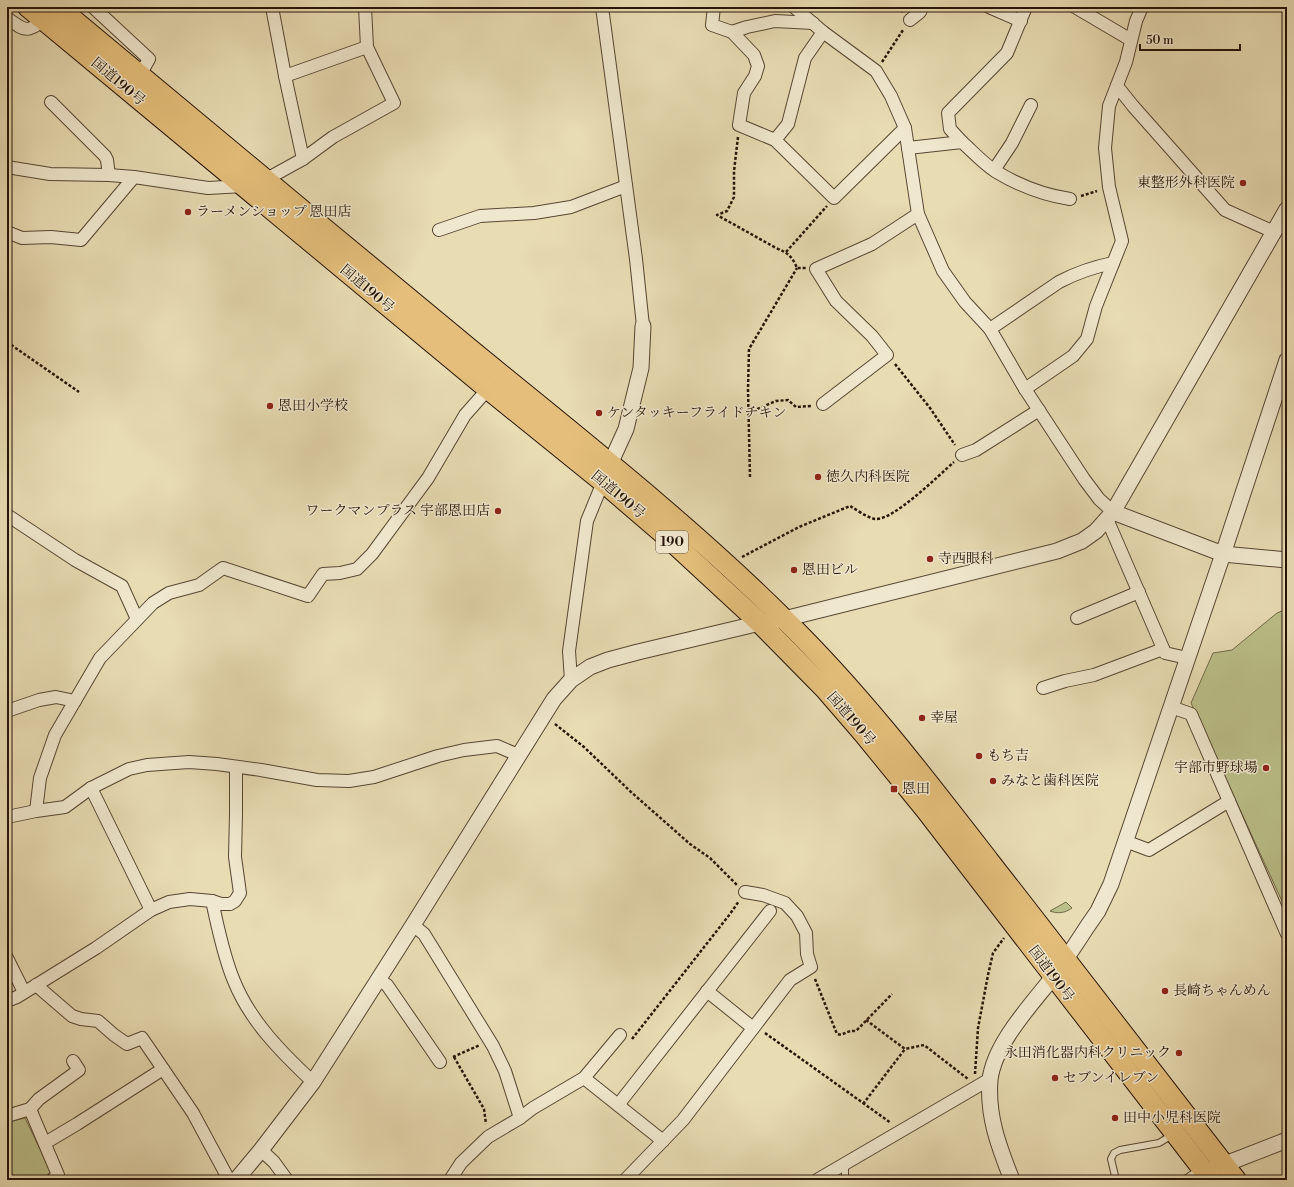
<svg xmlns="http://www.w3.org/2000/svg" width="1294" height="1187" font-family="'Libre Bodoni','Noto Serif JP',serif">
	<style>
		.green { fill: #bbbf89; stroke: #706a48 }
		.lines { fill: none; stroke-linecap: round; stroke-linejoin: round }
		.service-casing { stroke: #564633; stroke-width: 8 }
		.minor-casing { stroke: #564633; stroke-width: 14 }
		.tertiary-casing { stroke: #564633; stroke-width: 17 }
		.trunk-casing { stroke: #261408; stroke-width: 22 }
		.path { stroke: #261408; stroke-width: 2.5; stroke-dasharray: 3 2; stroke-linecap: butt }
		.service { stroke: #f0e8ce; stroke-width: 6 }
		.minor { stroke: #f0e8ce; stroke-width: 12 }
		.tertiary { stroke: #f0e8ce; stroke-width: 15 }
		.trunk { stroke: #e4be7a; stroke-width: 20 }
		.poi-dot { fill: #8f2418; stroke: #f0e8ce; stroke-width: 1.5 }
		.labels { text-anchor: middle; dominant-baseline: central; stroke-width: 3; stroke-linejoin: round; paint-order: stroke }
		.shield { fill: #f0e8ce; stroke: #635443; stroke-width: 1 }
		.shield-label { font-size: 13px; font-weight: bold; fill: #261408 }
		.street-label { font-size: 14px; fill: #261408; stroke: #f0e8ce }
		.poi-label { font-size: 14px; fill: #261408; stroke: #f0e8ce; text-anchor: start }
	</style>
	<rect width="100%" height="100%" fill="#e8dcb3"/>
	<filter id="stains"><feTurbulence type="fractalNoise" baseFrequency=".005" numOctaves="4"/><feColorMatrix values="0 0 0 0 .2 0 0 0 0 .09 0 0 0 0 .02 0 0 0 .5 -.17"/></filter>
	<radialGradient id="worn" r=".72"><stop offset=".6" stop-color="#630" stop-opacity="0"/><stop offset="1" stop-color="#630" stop-opacity=".3"/></radialGradient>
	<g class="green">
		<polygon points="1287,609 1287,912 1191,703 1213,653 1232,650 1277,613"/>
		<path d="M 1066,902 L 1072,908 C 1065,913 1058,914 1050,911 Z"/>
		<polygon points="25,1118 51,1172 41,1180 7,1180 7,1122"/>
	</g>
	<g class="lines">
		<defs>
			<g id="service">
				<polyline points="845,1163 845,1180"/>
				<polyline points="1116,1180 1111,1159 1114,1153 1120,1150 1159,1143 1172,1135"/>
				<polyline points="1184,1180 1194,1173 1201,1172"/>
			</g>
			<g id="minor">
				<polyline points="93,7 149,59 140,75"/>
				<polyline points="272,7 285,76 303,159"/>
				<polyline points="602,7 636,259 643,326"/>
				<polyline points="714,7 712,25 732,32 754,55 758,66 755,76 744,93 739,125 775,140 834,198 905,128"/>
				<polyline points="794,7 823,32 876,71 891,96 905,128 918,214 943,271 965,302 990,329 1025,389 1084,479 1099,499 1113,512"/>
				<polyline points="989,7 1021,21"/>
				<polyline points="1075,7 1131,40"/>
				<path d="M 7,18 C 24,30 26,34 44,20"/>
				<polyline points="910,20 920,12 922,7"/>
				<polyline points="732,32 747,27 775,21 813,23"/>
				<polyline points="285,76 367,47"/>
				<polyline points="1117,86 1133,106 1225,210 1274,232"/>
				<polyline points="51,102 105,156 107,160 109,175"/>
				<polyline points="775,140 788,124 805,58 823,32"/>
				<polyline points="962,142 950,129 948,113 1007,53 1026,7"/>
				<path d="M 908,148 L 962,142 C 973,152 983,163 995,171 C 1018,185 1043,195 1070,199"/>
				<polyline points="7,167 50,174 109,175 134,177 208,188 244,186 265,180 303,159 333,137 394,103 367,47 365,7"/>
				<polyline points="994,170 1012,143 1031,105"/>
				<polyline points="439,230 480,216 534,213 571,207 626,186"/>
				<polyline points="7,232 22,238 51,237 81,240 134,177"/>
				<path d="M 990,329 L 1059,282 C 1078,272 1093,267 1113,263"/>
				<polyline points="1025,389 1073,356 1087,339 1096,306 1122,241 1109,187 1105,148 1109,106 1126,62 1136,21 1142,7"/>
				<polyline points="823,404 887,355 872,336 836,301 816,269 872,244 918,214"/>
				<polyline points="962,455 976,450 1039,410"/>
				<polyline points="7,515 75,560 122,586 137,619"/>
				<polyline points="1107,519 1165,653 1187,658"/>
				<polyline points="1077,618 1139,592"/>
				<polyline points="571,680 569,651 587,521 603,482"/>
				<polyline points="1043,688 1065,681 1094,675 1163,649"/>
				<polyline points="1171,707 1191,714 1287,934"/>
				<polyline points="7,711 39,700 56,697 75,701"/>
				<polyline points="91,788 151,910"/>
				<polyline points="36,811 40,778 55,735 100,658 153,603 169,593 199,585 223,568 308,596 323,574 340,573 357,569 372,554 428,478 465,415 488,389"/>
				<polyline points="7,817 36,811 65,807 91,788 129,769 147,765 189,762 217,764 261,770 317,780 349,781 374,777 438,756 464,750 497,746 518,755"/>
				<polyline points="1125,841 1149,850 1229,801"/>
				<path d="M 212,901 C 218,927 223,955 234,981 C 250,1021 282,1053 313,1082"/>
				<polyline points="413,925 424,934 493,1046 505,1071 520,1118"/>
				<polyline points="7,958 24,992"/>
				<polyline points="378,979 387,985 440,1062"/>
				<polyline points="36,985 72,1016 81,1019 98,1021 114,1035 127,1044 142,1038 193,1113 229,1180"/>
				<polyline points="707,991 753,1028"/>
				<polyline points="7,1001 17,997 96,948 151,910 169,902 190,899 212,901 221,904 230,904 235,901 240,893 235,857 236,813 236,767"/>
				<polyline points="584,1078 663,1141"/>
				<polyline points="618,1105 770,911"/>
				<polyline points="30,1109 39,1099 79,1070 73,1061"/>
				<polyline points="7,1116 30,1109 58,1175 52,1180"/>
				<polyline points="45,1143 77,1124 163,1069"/>
				<polyline points="261,1150 274,1162 287,1180"/>
				<polyline points="450,1180 461,1163 488,1137 520,1118 533,1108 584,1078 620,1035"/>
				<polyline points="625,1180 683,1120 790,980 811,967 807,954 806,933 797,916 785,903 763,895 745,892"/>
				<polyline points="817,1180 990,1079"/>
			</g>
			<g id="tertiary">
				<polyline points="606,473 626,429 641,368 643,326"/>
				<polyline points="1113,512 1223,554 1287,560"/>
				<polyline points="1215,1168 1287,1140"/>
				<polyline points="236,1180 261,1150 313,1082 413,925 554,699 571,680 590,667 608,660 638,652 760,623 784,619 1057,551 1082,541 1096,531 1113,512 1287,209"/>
				<path d="M 1012,1180 C 999,1147 987,1116 990,1080 C 994,1044 1031,1005 1053,977 C 1065,961 1076,944 1087,927 L 1098,911 L 1111,884 L 1223,554 L 1287,360"/>
			</g>
			<g id="trunk">
				<polyline points="28,7 488,389 603,482 667,537 760,623 825,689 863,733 925,809 1211,1180"/>
				<path d="M 58,7 C 196,122 333,236 471,350 C 577,437 686,522 783,618 C 860,693 924,777 989,861 C 1072,967 1154,1074 1236,1180"/>
			</g>
		</defs>
		<use href="#service" class="service-casing"/>
		<use href="#minor" class="minor-casing"/>
		<use href="#tertiary" class="tertiary-casing"/>
		<use href="#trunk" class="trunk-casing"/>
		<g class="path">
			<polyline points="899,7 903,12"/>
			<polyline points="882,62 903,30"/>
			<path d="M 738,137 L 734,171 L 734,197 L 727,211 L 717,215 L 776,248 C 788,253 792,256 797,268 L 806,268"/>
			<polyline points="1081,196 1097,191"/>
			<polyline points="786,252 827,206"/>
			<polyline points="7,342 79,392"/>
			<polyline points="895,364 930,408 955,445"/>
			<polyline points="748,413 776,401 788,400 796,407 811,406"/>
			<polyline points="750,477 748,390 749,349 797,268"/>
			<path d="M 742,557 L 799,527 L 850,506 C 857,510 866,517 875,519 C 893,521 939,475 954,462"/>
			<polyline points="555,724 584,747 631,792 690,844 710,858 737,885"/>
			<path d="M 815,979 L 837,1034 C 845,1036 846,1030 856,1031 L 892,994"/>
			<polyline points="866,1020 905,1049 924,1045 968,1079"/>
			<polyline points="765,1033 891,1123"/>
			<polyline points="632,1039 730,914 739,901"/>
			<polyline points="453,1057 480,1045"/>
			<polyline points="454,1057 484,1109 486,1124"/>
			<polyline points="975,1074 978,1028 988,975 993,953 1004,938"/>
			<polyline points="863,1104 905,1049"/>
		</g>
		<use href="#service" class="service"/>
		<use href="#minor" class="minor"/>
		<use href="#tertiary" class="tertiary"/>
		<use href="#trunk" class="trunk"/>
	</g>
	<g class="poi-dot">
		<circle cx="1243" cy="183" r="4"/>
		<circle cx="188" cy="212" r="4"/>
		<circle cx="270" cy="406" r="4"/>
		<circle cx="599" cy="413" r="4"/>
		<circle cx="818" cy="477" r="4"/>
		<circle cx="498" cy="511" r="4"/>
		<circle cx="930" cy="559" r="4"/>
		<circle cx="794" cy="570" r="4"/>
		<circle cx="922" cy="718" r="4"/>
		<circle cx="979" cy="756" r="4"/>
		<circle cx="1266" cy="768" r="4"/>
		<circle cx="993" cy="781" r="4"/>
		<rect x="890" y="785" width="8" height="8" rx="2"/>
		<circle cx="1165" cy="991" r="4"/>
		<circle cx="1179" cy="1053" r="4"/>
		<circle cx="1055" cy="1078" r="4"/>
		<circle cx="1115" cy="1118" r="4"/>
	</g>
	<g class="labels">
		<rect class="shield" x="656" y="531" width="32" height="22" rx="3"/>
		<g class="shield-label">
			<text x="672" y="542">190</text>
		</g>
		<g class="street-label">
			<text transform="translate(118 82) rotate(40)">国道190号</text>
			<text transform="translate(367 289) rotate(40)">国道190号</text>
			<text transform="translate(618 495) rotate(40)">国道190号</text>
			<text transform="translate(851 719) rotate(49)">国道190号</text>
			<text transform="translate(1051 974) rotate(53)">国道190号</text>
		</g>
		<g class="poi-label">
			<text x="1235" y="183" text-anchor="end">東整形外科医院</text>
			<text x="196" y="212">ラーメンショップ 恩田店</text>
			<text x="278" y="406">恩田小学校</text>
			<text x="607" y="413">ケンタッキーフライドチキン</text>
			<text x="826" y="477">徳久内科医院</text>
			<text x="490" y="511" text-anchor="end">ワークマンプラス 宇部恩田店</text>
			<text x="938" y="559">寺西眼科</text>
			<text x="802" y="570">恩田ビル</text>
			<text x="930" y="718">幸屋</text>
			<text x="987" y="756">もち吉</text>
			<text x="1258" y="768" text-anchor="end">宇部市野球場</text>
			<text x="1001" y="781">みなと歯科医院</text>
			<text x="902" y="789">恩田</text>
			<text x="1173" y="991">長崎ちゃんめん</text>
			<text x="1171" y="1053" text-anchor="end">永田消化器内科クリニック</text>
			<text x="1063" y="1078">セブンイレブン</text>
			<text x="1123" y="1118">田中小児科医院</text>
		</g>
	</g>
	<rect width="1294" height="1187" fill="none" stroke="#e8dcb3" stroke-width="24"/>
	<rect x="8" y="8" width="1278" height="1171" fill="none" stroke="#261408" stroke-width="2"/>
	<rect x="12" y="12" width="1270" height="1163" fill="none" stroke="#261408"/>
	<path d="M1140 44v6h100v-6" fill="none" stroke="#261408" stroke-width="2"/>
	<text x="1146" y="44" font-size="12" fill="#261408" stroke="#f0e8ce" stroke-width="3" paint-order="stroke">50 m</text>
	<rect width="100%" height="100%" filter="url(#stains)"/>
	<rect width="100%" height="100%" fill="url(#worn)"/>
</svg>
